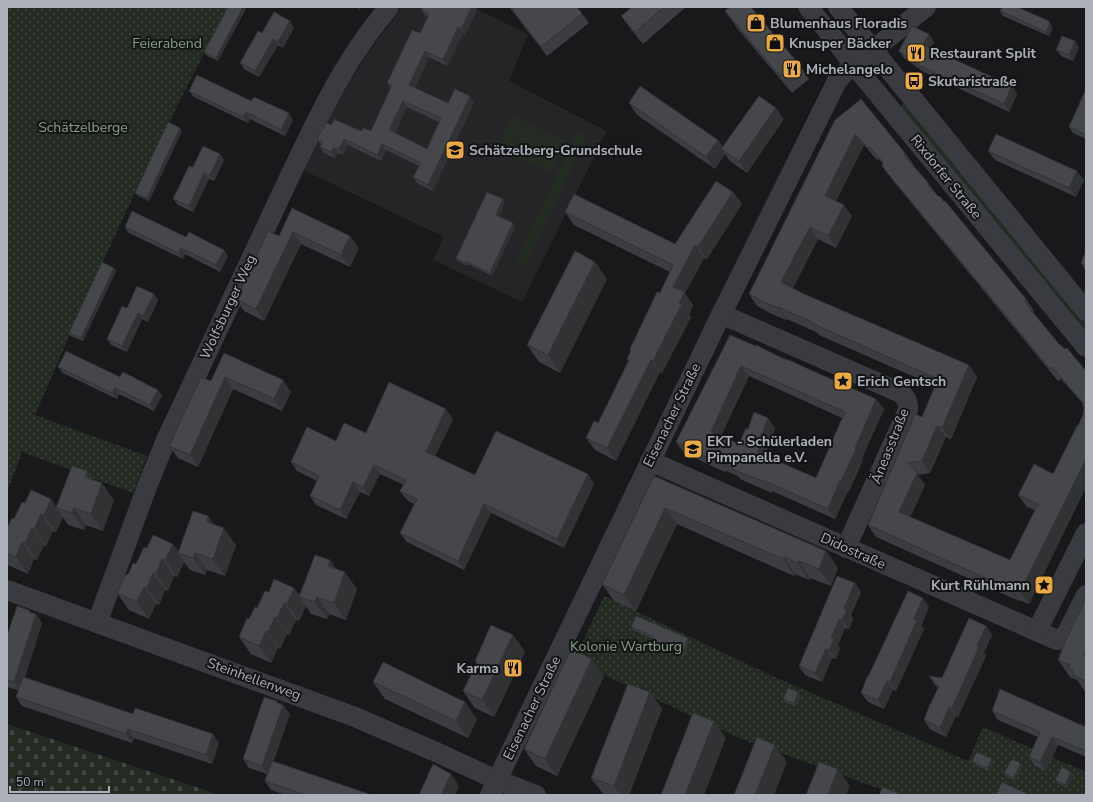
<svg xmlns="http://www.w3.org/2000/svg" width="1093" height="802" font-family="'Nunito Sans',sans-serif">
	<style>
		.built { fill: #252528 }
		.grass { fill: #232b23 }
		.cemetery { fill: url(#cemetery-stones) }
		.park { fill: url(#park-dots) }
		.lines { fill: none; stroke-linecap: round; stroke-linejoin: round }
		.minor { stroke: #3a3b40; stroke-width: 20 }
		.wall { fill: #3c3d40; fill-rule: evenodd }
		.shaded-wall { fill: #313234 }
		.building { fill: #46474b; stroke: #313234; fill-rule: evenodd }
		.labels { text-anchor: middle; dominant-baseline: central; stroke-width: 4; stroke-linejoin: round; paint-order: stroke }
		.poi-label { font-size: 14px; font-weight: bold; fill: #acb1ba; stroke: #141416; text-anchor: start }
		.park-label { font-size: 14px; fill: #84a384; stroke: #141416 }
		.street-label { font-size: 14px; fill: #acb1ba; stroke: #141416 }
	</style>
	<defs>
		<pattern id="cemetery-stones" width="16" height="16" patternUnits="userSpaceOnUse"><rect width="16" height="16" fill="#232b23"/><path d="M2 7V4a2 2 0 0 1 4 0v3zM10 15v-3a2 2 0 0 1 4 0v3z" fill="#404741"/></pattern>
		<pattern id="park-dots" width="8" height="8" patternUnits="userSpaceOnUse"><rect width="8" height="8" fill="#232b23"/><path d="M2 2h.1M6 6h.1" fill="none" stroke="#404741" stroke-width="1.8" stroke-linecap="round"/></pattern>
	</defs>
	<rect width="100%" height="100%" fill="#19191b"/>
	<polygon class="built" points="402,7 472,7 528,34 509,81 607,131 522,302 433,260 444,237 303,170 327,121 347,85 368,53"/>
	<g class="grass">
		<polygon points="904,103 1086,319 1086,340 900,106"/>
		<polygon points="512,115 566,140 551,172 496,147"/>
		<polygon points="577,131 587,136 526,265 516,261"/>
	</g>
	<polygon class="cemetery" points="7,724 220,795 7,795"/>
	<g class="park">
		<path d="M 7,7 L 228,7 C 158,140 94,277 35,415 L 147,456 L 133,493 L 22,452 L 7,493 Z"/>
		<polygon points="604,596 766,673 968,761 983,727 1086,772 1086,795 897,795 739,738 574,661"/>
	</g>
	<g class="lines">
		<g class="minor">
			<polyline points="808,7 835,40 854,65 1086,347"/>
			<polyline points="838,7 1086,311"/>
			<path d="M 721,314 L 901,393 C 906,398 909,402 908,410 L 846,548"/>
			<polyline points="650,461 1057,640 1063,638 1067,633 1086,595"/>
			<polyline points="7,590 355,717 436,752 497,780 536,795"/>
			<path d="M 97,623 L 148,484 L 166,440 L 297,161 C 316,122 335,82 359,47 C 368,33 379,20 389,7"/>
			<polyline points="1037,631 1086,533"/>
			<polyline points="490,795 717,323 837,81 842,75 926,7"/>
		</g>
	</g>
	<g class="wall">
		<polygon points="228,7 218,61 206,55 204,52"/>
		<polygon points="509,7 577,7 589,23 547,56"/>
		<polygon points="632,7 686,7 643,44 630,28 621,16"/>
		<path d="M 421,10 L 477,10 L 465,35 L 463,33 L 447,66 L 429,57 L 415,88 L 448,103 L 474,102 L 433,191 L 418,184 L 413,177 L 419,166 L 386,150 L 381,161 L 348,145 L 343,155 L 338,153 L 335,158 L 324,153 L 320,147 L 321,145 L 317,139 L 331,125 L 361,131 L 371,131 L 391,88 L 387,83 L 420,33 L 428,17 L 426,16 ZM 407,107 L 439,122 L 427,149 L 395,133 Z"/>
		<polygon points="725,11 797,62 809,79 792,93 737,28"/>
		<polygon points="1000,11 1052,26 1052,30 1049,36 1003,16"/>
		<polygon points="294,28 283,48 278,45 259,77 244,69 240,63 262,33"/>
		<polygon points="929,34 934,42 930,49 1012,86 1017,94 1009,112 924,72 904,58 899,51"/>
		<polygon points="1075,41 1079,48 1073,61 1061,56 1056,50"/>
		<polygon points="1086,89 1086,139 1073,133 1069,127"/>
		<polygon points="189,91 251,101 293,120 285,136 250,119 248,123 194,97"/>
		<polygon points="629,103 718,140 723,147 784,119 747,173 730,161 725,154 715,169 637,115"/>
		<path d="M 835,120 L 905,153 L 914,165 L 913,165 L 937,195 L 1026,299 L 1034,311 L 1033,312 L 1059,344 L 1086,371 L 1086,487 L 1029,604 L 1019,600 L 1019,601 L 876,537 L 868,525 L 922,417 L 935,386 L 819,335 L 818,333 L 787,319 L 786,320 L 772,314 L 757,306 L 749,294 ZM 864,145 L 877,160 L 879,159 L 883,164 L 882,165 L 894,182 L 1058,381 L 1061,379 L 1084,405 L 1084,408 L 1083,415 L 1053,474 L 1018,495 L 1027,507 L 1035,510 L 1010,560 L 910,517 L 925,485 L 917,475 L 930,473 L 946,437 L 951,439 L 977,377 L 969,365 L 804,294 L 793,288 L 818,239 L 836,248 L 852,216 L 836,201 Z"/>
		<polygon points="182,131 149,201 138,196 135,193"/>
		<polygon points="988,151 1084,180 1076,197 995,160"/>
		<polygon points="220,154 224,160 214,181 209,179 193,212 178,205 173,199 193,167"/>
		<polygon points="733,192 742,204 707,259 704,258 685,293 693,305 689,314 691,317 662,373 660,372 616,461 595,450 586,438 598,423 629,361 627,359 631,351 630,349 660,293 670,272 574,225 565,212 675,244"/>
		<polygon points="505,202 499,216 513,223 515,227 492,276 468,264 467,266 458,261 456,258"/>
		<polygon points="292,208 359,248 350,267 301,244 264,321 244,311 236,299 279,236"/>
		<polygon points="125,227 186,237 228,256 220,272 185,254 183,259 129,233"/>
		<polygon points="1086,251 1086,271 1081,263"/>
		<polygon points="595,262 607,279 560,373 539,362 527,345"/>
		<polygon points="114,268 116,271 83,341 71,336 69,333"/>
		<polygon points="154,294 158,300 148,322 142,319 127,352 111,345 107,339 127,308"/>
		<path d="M 756,346 L 782,358 L 794,362 L 796,364 L 884,409 L 862,458 L 863,459 L 857,474 L 849,491 L 848,491 L 835,519 L 772,491 L 772,493 L 740,479 L 738,476 L 726,471 L 725,472 L 684,453 L 676,442 ZM 749,376 L 842,418 L 816,478 L 766,456 L 765,454 L 775,429 L 768,418 L 748,429 L 739,444 L 721,436 Z"/>
		<polygon points="224,353 291,392 282,411 233,389 198,467 178,458 169,446 211,381"/>
		<polygon points="58,367 120,377 158,390 162,396 154,411 119,394 117,399 63,373"/>
		<polygon points="453,419 435,456 475,475 588,474 594,484 564,548 491,513 464,570 407,542 400,533 414,504 407,500 400,491 404,485 380,474 369,496 360,492 346,519 316,505 310,496 317,481 297,471 291,462 336,441 366,433"/>
		<polygon points="87,471 93,479 114,500 103,531 86,525 84,530 68,525 63,517 56,532 53,531 46,546 44,545 37,560 34,559 28,574 8,565 7,564 7,528 25,503 57,506"/>
		<polygon points="654,476 838,568 831,586 810,578 809,580 795,574 794,576 677,524 636,611 614,601 602,584"/>
		<polygon points="214,524 236,545 225,576 207,570 205,575 190,570 184,562 177,577 174,576 168,591 165,590 159,605 156,604 149,619 129,610 117,593 128,575 147,548 178,551"/>
		<polygon points="330,560 336,569 357,589 346,620 329,614 327,619 311,614 306,606 299,621 296,620 289,635 287,634 280,649 278,648 271,663 251,654 239,637 257,608 269,592 294,588 300,596"/>
		<polygon points="861,592 851,615 853,619 849,629 845,628 838,645 840,648 836,659 832,658 822,682 805,675 799,666"/>
		<polygon points="1086,599 1086,693 1077,680 1070,677 1058,660"/>
		<polygon points="929,607 921,626 924,629 896,691 893,690 884,709 868,702 861,693 868,677"/>
		<polygon points="29,610 42,623 25,677 219,743 212,764 134,738 132,743 22,706 16,697 18,690 7,687 7,636"/>
		<polygon points="986,626 992,635 984,653 986,656 958,717 956,716 946,737 930,729 924,720 938,688 935,685 929,676 942,678"/>
		<polygon points="631,627 690,641 684,656 655,643 652,640 653,639 633,630"/>
		<polygon points="513,635 525,652 494,717 475,708 463,691 477,663 475,661"/>
		<polygon points="604,676 557,776 536,766 524,749"/>
		<polygon points="373,682 477,719 468,738 385,699"/>
		<polygon points="650,692 662,709 629,795 604,795 591,778"/>
		<polygon points="801,695 796,706 785,702 783,699"/>
		<polygon points="277,701 278,703 283,705 290,714 273,761 372,795 286,795 271,790 265,781 267,774 249,768 243,759"/>
		<polygon points="992,711 1086,727 1086,757 1058,745 1046,771 1035,766 1029,757 1038,737 998,720"/>
		<polygon points="992,759 994,762 989,771 974,764 972,761"/>
		<polygon points="1021,764 1023,767 1015,781 1006,776 1004,773"/>
		<polygon points="1074,775 1067,788 1058,783 1055,780"/>
	</g>
	<g class="shaded-wall">
		<polygon points="243,7 247,7 218,61 216,58"/>
		<polygon points="357,7 361,7 359,10"/>
		<polygon points="472,7 476,7 477,10 465,35 461,29"/>
		<polygon points="290,21 294,28 283,48 278,42"/>
		<polygon points="1049,21 1052,26 1052,30 1049,36 1046,32"/>
		<polygon points="458,27 463,33 447,66 443,60"/>
		<polygon points="929,34 934,42 928,53 923,45"/>
		<polygon points="273,39 278,45 259,77 255,71"/>
		<polygon points="1075,41 1079,48 1073,61 1069,55"/>
		<polygon points="425,51 429,57 413,91 409,85"/>
		<polygon points="1012,86 1017,94 1009,112 1004,104"/>
		<polygon points="470,96 474,102 433,191 428,185"/>
		<polygon points="403,101 407,107 393,137 389,130"/>
		<polygon points="776,108 784,119 747,173 739,161"/>
		<polygon points="246,112 250,119 248,123 243,117"/>
		<polygon points="289,113 293,120 285,136 281,130"/>
		<polygon points="180,128 182,131 149,201 147,198"/>
		<polygon points="855,134 864,145 833,207 825,196"/>
		<polygon points="344,139 348,145 343,155 339,149"/>
		<polygon points="718,140 726,151 721,149 725,154 715,169 706,157"/>
		<polygon points="382,144 386,150 381,161 377,155"/>
		<polygon points="334,147 338,153 335,158 331,152"/>
		<polygon points="220,154 224,160 214,181 210,175"/>
		<polygon points="1077,171 1084,180 1076,197 1069,188"/>
		<polygon points="204,173 209,179 193,212 189,206"/>
		<polygon points="929,184 937,195 928,185"/>
		<polygon points="733,192 742,204 707,259 698,247"/>
		<polygon points="503,199 505,202 498,218 496,215"/>
		<polygon points="844,205 852,216 836,248 828,236"/>
		<polygon points="513,223 515,227 492,276 490,273"/>
		<polygon points="810,227 818,239 790,294 781,282"/>
		<polygon points="293,232 301,244 264,321 256,309"/>
		<polygon points="350,236 359,248 350,267 341,255"/>
		<polygon points="695,245 704,258 685,293 693,305 689,314 691,317 662,373 653,361 679,303 673,287"/>
		<polygon points="181,248 185,254 183,259 179,253"/>
		<polygon points="224,250 228,256 220,272 216,265"/>
		<polygon points="466,261 468,264 467,266 465,263"/>
		<polygon points="595,262 607,279 560,373 548,355"/>
		<polygon points="114,268 116,271 83,341 81,338"/>
		<polygon points="154,294 158,300 148,322 143,316"/>
		<polygon points="778,307 787,319 786,320 778,308"/>
		<polygon points="138,313 142,319 127,352 122,346"/>
		<polygon points="651,360 660,372 616,461 607,448"/>
		<polygon points="969,365 977,377 951,439 942,428"/>
		<polygon points="741,366 749,376 718,442 711,432"/>
		<polygon points="225,377 233,389 198,467 190,455"/>
		<polygon points="283,380 291,392 282,411 274,399"/>
		<polygon points="115,388 119,394 117,399 112,393"/>
		<polygon points="158,390 162,396 154,411 150,405"/>
		<polygon points="876,399 884,409 862,458 863,459 849,491 841,481 855,448"/>
		<polygon points="446,409 453,419 433,461 426,452"/>
		<polygon points="768,418 775,429 765,454 767,457 757,452 757,446"/>
		<polygon points="937,426 946,437 930,473 922,461"/>
		<polygon points="1086,459 1086,487 1029,604 1020,592"/>
		<polygon points="374,465 380,474 369,496 363,487"/>
		<polygon points="87,471 99,488 85,477"/>
		<polygon points="917,473 925,485 907,524 899,512"/>
		<polygon points="588,474 594,484 564,548 557,539"/>
		<polygon points="840,480 848,491 835,519 828,509"/>
		<polygon points="765,481 772,491 772,493 765,482"/>
		<polygon points="353,482 360,492 346,519 340,510"/>
		<polygon points="102,483 114,500 103,531 91,514"/>
		<polygon points="51,499 58,509 56,508 63,517 56,532 44,515"/>
		<polygon points="484,504 491,513 464,570 458,561"/>
		<polygon points="74,508 86,525 84,530 72,513"/>
		<polygon points="665,508 677,524 636,611 624,595"/>
		<polygon points="41,514 53,531 46,546 34,529"/>
		<polygon points="208,516 220,533 207,522"/>
		<polygon points="32,528 44,545 37,560 25,543"/>
		<polygon points="224,528 236,545 225,576 213,559"/>
		<polygon points="22,542 34,559 28,574 16,557"/>
		<polygon points="173,544 180,553 178,553 184,562 177,577 165,560"/>
		<polygon points="826,551 838,568 831,586 819,569"/>
		<polygon points="195,553 207,570 205,575 193,558"/>
		<polygon points="784,557 795,574 794,576 783,559"/>
		<polygon points="162,559 174,576 168,591 156,574"/>
		<polygon points="330,560 342,577 328,566"/>
		<polygon points="799,561 810,578 809,580 797,563"/>
		<polygon points="345,572 357,589 346,620 334,603"/>
		<polygon points="153,573 165,590 159,605 147,588"/>
		<polygon points="855,583 861,592 851,615 853,619 849,629 842,620 844,608"/>
		<polygon points="144,587 156,604 149,619 137,602"/>
		<polygon points="294,588 301,598 299,597 306,606 299,621 287,604"/>
		<polygon points="1011,588 1019,600 1019,601 1010,589"/>
		<polygon points="317,597 329,614 327,619 315,602"/>
		<polygon points="923,598 929,607 921,626 924,629 896,691 890,682 914,619"/>
		<polygon points="284,603 296,620 289,635 277,618"/>
		<polygon points="29,610 35,618 36,614 42,623 20,691 14,682"/>
		<polygon points="275,617 287,634 280,649 268,632"/>
		<polygon points="839,619 845,628 838,645 840,648 836,659 829,650 831,638"/>
		<polygon points="986,626 992,635 984,653 986,656 958,717 952,708 977,646"/>
		<polygon points="266,631 278,648 271,663 259,646"/>
		<polygon points="513,635 525,652 494,717 482,700"/>
		<polygon points="688,638 690,641 684,656 682,652"/>
		<polygon points="826,649 832,658 822,682 815,673"/>
		<polygon points="592,659 604,676 557,776 545,759"/>
		<polygon points="887,681 893,690 884,709 878,700"/>
		<polygon points="650,692 662,709 629,795 620,795 614,786"/>
		<polygon points="798,692 801,695 796,706 794,703"/>
		<polygon points="277,701 282,708 283,705 290,714 269,775 262,766"/>
		<polygon points="465,702 477,719 468,738 456,721"/>
		<polygon points="949,707 956,716 946,737 940,728"/>
		<polygon points="714,721 726,738 704,795 685,795"/>
		<polygon points="128,729 134,738 132,743 126,734"/>
		<polygon points="213,734 219,743 212,764 206,755"/>
		<polygon points="1052,737 1058,745 1046,771 1040,762"/>
		<polygon points="775,745 787,762 774,795 755,795"/>
		<polygon points="992,759 994,762 989,771 987,768"/>
		<polygon points="1021,764 1023,767 1015,781 1013,778"/>
		<polygon points="838,769 850,786 846,795 828,795"/>
		<polygon points="1071,772 1074,775 1067,788 1065,785"/>
		<polygon points="451,774 459,786 455,795 441,795"/>
	</g>
	<g class="building">
		<polygon points="228,7 243,7 216,58 204,52"/>
		<path d="M 423,7 L 472,7 L 461,29 L 458,27 L 443,60 L 425,51 L 409,85 L 448,103 L 455,89 L 470,96 L 428,185 L 413,177 L 421,163 L 382,144 L 377,155 L 344,139 L 339,149 L 334,147 L 331,152 L 320,147 L 323,142 L 317,139 L 326,122 L 331,125 L 334,119 L 361,131 L 363,128 L 371,131 L 392,85 L 387,83 L 412,30 L 420,33 L 429,14 L 421,10 ZM 403,101 L 441,118 L 427,149 L 389,130 Z"/>
		<polygon points="510,7 577,7 582,14 541,47"/>
		<polygon points="632,7 664,7 635,32 621,16"/>
		<polygon points="730,7 751,7 797,62 780,76 725,11"/>
		<polygon points="1002,7 1017,7 1049,21 1049,26 1046,32 1000,11"/>
		<polygon points="274,12 290,21 278,42 273,39 255,71 240,63 258,31 262,33"/>
		<polygon points="912,26 929,34 923,45 1012,86 1004,104 918,65 899,51"/>
		<polygon points="1062,36 1075,41 1069,55 1056,50"/>
		<polygon points="197,75 251,101 254,97 289,113 281,130 246,112 243,117 189,91"/>
		<polygon points="640,86 718,140 706,157 629,103"/>
		<polygon points="1086,89 1086,135 1069,127"/>
		<polygon points="759,96 776,108 739,161 721,149"/>
		<path d="M 861,99 L 905,153 L 904,154 L 908,160 L 925,179 L 929,184 L 928,185 L 939,197 L 940,196 L 944,202 L 945,201 L 1026,299 L 1025,300 L 1029,308 L 1059,344 L 1065,349 L 1067,348 L 1086,371 L 1086,459 L 1020,592 L 1011,588 L 1010,589 L 868,525 L 915,414 L 922,417 L 938,379 L 811,323 L 810,321 L 778,307 L 778,308 L 764,302 L 749,294 L 835,120 ZM 855,134 L 869,149 L 870,147 L 884,163 L 882,165 L 885,170 L 1050,369 L 1052,367 L 1082,402 L 1084,408 L 1083,415 L 1078,426 L 1077,426 L 1053,474 L 1034,464 L 1018,495 L 1038,504 L 1010,560 L 899,512 L 917,473 L 908,463 L 922,461 L 937,426 L 942,428 L 969,365 L 804,294 L 781,282 L 810,227 L 828,236 L 844,205 L 825,196 Z"/>
		<polygon points="168,122 180,128 147,198 135,193"/>
		<polygon points="996,134 1077,171 1069,188 988,151"/>
		<polygon points="203,146 220,154 210,175 204,173 189,206 173,199 189,166 193,167"/>
		<polygon points="716,181 733,192 698,247 695,245 673,287 685,292 679,303 682,304 653,361 651,360 607,448 586,438 594,421 598,423 629,360 627,359 631,350 630,349 657,292 660,293 673,265 565,212 574,194 675,244"/>
		<polygon points="487,192 503,199 496,215 513,223 490,273 466,261 465,263 456,258"/>
		<polygon points="292,208 350,236 341,255 293,232 256,309 236,299 268,231 279,236"/>
		<polygon points="132,211 186,237 189,232 224,250 216,265 181,248 179,253 125,227"/>
		<polygon points="575,251 595,262 548,355 527,345"/>
		<polygon points="1086,251 1086,266 1081,263"/>
		<polygon points="102,262 114,268 81,338 69,333"/>
		<polygon points="137,286 154,294 143,316 138,313 122,346 107,339 122,306 127,308"/>
		<path d="M 730,335 L 756,346 L 756,345 L 782,358 L 794,362 L 795,363 L 876,399 L 855,448 L 856,449 L 849,464 L 841,481 L 840,480 L 828,509 L 765,481 L 765,482 L 732,469 L 733,467 L 719,461 L 717,462 L 676,442 ZM 741,366 L 845,412 L 816,478 L 757,452 L 760,447 L 757,446 L 768,418 L 754,412 L 748,429 L 746,428 L 739,444 L 711,432 Z"/>
		<polygon points="66,351 120,377 123,372 158,390 150,405 115,388 112,393 58,367"/>
		<polygon points="224,353 283,380 274,399 225,377 190,455 169,446 201,377 211,381"/>
		<polygon points="389,382 446,409 426,452 475,475 496,431 588,474 557,539 484,504 458,561 400,533 417,499 400,491 406,480 374,465 363,487 353,482 340,510 310,496 319,476 291,462 307,427 336,441 344,423 366,433"/>
		<polygon points="72,466 87,471 85,477 102,483 91,514 74,508 72,513 56,508"/>
		<polygon points="654,476 826,551 819,569 799,561 797,563 784,557 783,559 665,508 624,595 602,584"/>
		<polygon points="31,490 51,499 44,515 41,514 34,529 32,528 25,543 22,542 16,557 7,553 7,528 12,518 14,519 22,502 25,503"/>
		<polygon points="193,511 208,516 207,522 224,528 213,559 195,553 193,558 178,553"/>
		<polygon points="153,535 173,544 165,560 162,559 156,574 153,573 147,588 144,587 137,602 117,593 126,574 128,575 133,563 136,564 144,547 147,548"/>
		<polygon points="315,555 330,560 328,566 345,572 334,603 317,597 315,602 299,597"/>
		<polygon points="837,576 855,583 844,608 847,610 842,620 839,619 831,638 834,639 829,650 826,649 815,673 799,666"/>
		<polygon points="274,579 294,588 287,604 284,603 277,618 275,617 268,632 266,631 259,646 239,637 247,618 249,619 255,607 257,608 265,591 269,592"/>
		<polygon points="908,591 923,598 914,619 917,620 890,682 887,681 878,700 861,693 867,677 868,677"/>
		<polygon points="1086,599 1086,651 1084,655 1086,656 1086,681 1073,675 1073,670 1068,668 1070,665 1058,660 1069,633"/>
		<polygon points="17,606 29,610 29,612 36,614 14,682 7,680 7,636"/>
		<polygon points="636,616 688,638 682,652 652,640 654,637 631,627"/>
		<polygon points="969,618 986,626 977,646 979,647 952,708 949,707 940,728 924,720 930,704 931,703 939,686 929,676 942,678"/>
		<polygon points="491,625 513,635 482,700 463,691 477,662 475,661"/>
		<polygon points="571,649 592,659 545,759 524,749"/>
		<polygon points="383,662 465,702 456,721 373,682"/>
		<polygon points="23,677 133,714 135,708 213,734 206,755 128,729 126,734 16,697"/>
		<polygon points="628,684 650,692 614,786 591,778"/>
		<polygon points="788,688 798,692 794,703 783,699"/>
		<polygon points="1000,689 1086,727 1086,751 1052,737 1040,762 1029,757 1040,732 992,711"/>
		<polygon points="264,697 277,701 276,702 283,705 262,766 243,759"/>
		<polygon points="693,713 714,721 685,795 661,795"/>
		<polygon points="757,737 775,745 755,795 734,795"/>
		<polygon points="977,752 992,759 987,768 972,761"/>
		<polygon points="1012,759 1021,764 1013,778 1004,773"/>
		<polygon points="272,761 372,795 306,795 265,781"/>
		<polygon points="819,762 838,769 828,795 806,795"/>
		<polygon points="433,764 451,774 441,795 419,795"/>
		<polygon points="1062,767 1071,772 1065,785 1055,780"/>
		<polygon points="1002,782 1030,795 996,795"/>
		<polygon points="883,787 902,795 879,795"/>
	</g>
	<defs>
		<symbol id="shop-square" viewBox="-11 -11 22 22"><rect x="-9" y="-9" width="18" height="18" rx="4" fill="#e9a943" stroke="#141416"/><path d="M-5-2.5h2.3a2.7 3.5 0 0 1 5.4 0H5L5.5 6h-11ZM-1.5-2.5h3a1.5 2.3 0 0 0-3 0Z" fill="#111"/></symbol>
		<symbol id="restaurant-square" viewBox="-11 -11 22 22"><rect x="-9" y="-9" width="18" height="18" rx="4" fill="#e9a943" stroke="#141416"/><path d="M-5-6h1v4h1v-4h1v4h1v-4h1v5L-1.5 .5V6h-2V.5L-5-1ZM5-6V6H3V1.5H1.5Q1.5-4 5-6Z" fill="#111"/></symbol>
		<symbol id="bus-square" viewBox="-11 -11 22 22"><rect x="-9" y="-9" width="18" height="18" rx="4" fill="#e9a943" stroke="#141416"/><path d="M-5-6H5V4H4V6H2V4H-2V6H-4V4H-5ZM-3.5-4V0h7V-4ZM-3.5 1.2v1.5H-2V1.2ZM2 1.2v1.5H3.5V1.2Z" fill="#111"/></symbol>
		<symbol id="school-square" viewBox="-11 -11 22 22"><rect x="-9" y="-9" width="18" height="18" rx="4" fill="#e9a943" stroke="#141416"/><path d="M0-5L7-2L0 1L-7-2ZM-4 1L0 2.5L4 1V4Q0 6-4 4Z" fill="#111"/></symbol>
		<symbol id="sight-square" viewBox="-11 -11 22 22"><rect x="-9" y="-9" width="18" height="18" rx="4" fill="#e9a943" stroke="#141416"/><path d="M0-6L1.8-2.2L6-1.7L2.9 1.2L3.7 5.4L0 3.3L-3.7 5.4L-2.9 1.2L-6-1.7L-1.8-2.2Z" fill="#111"/></symbol>
	</defs>
	<g fill-rule="evenodd">
		<use href="#shop-square" x="745" y="12" width="22" height="22"/>
		<use href="#shop-square" x="764" y="32" width="22" height="22"/>
		<use href="#restaurant-square" x="905" y="42" width="22" height="22"/>
		<use href="#restaurant-square" x="781" y="58" width="22" height="22"/>
		<use href="#bus-square" x="903" y="70" width="22" height="22"/>
		<use href="#school-square" x="444" y="139" width="22" height="22"/>
		<use href="#sight-square" x="832" y="370" width="22" height="22"/>
		<use href="#school-square" x="682" y="438" width="22" height="22"/>
		<use href="#sight-square" x="1033" y="574" width="22" height="22"/>
		<use href="#restaurant-square" x="502" y="657" width="22" height="22"/>
	</g>
	<g class="labels">
		<g class="poi-label">
			<text x="770" y="23">Blumenhaus Floradis</text>
			<text x="789" y="43">Knusper Bäcker</text>
			<text x="930" y="53">Restaurant Split</text>
			<text x="806" y="69">Michelangelo</text>
			<text x="928" y="81">Skutaristraße</text>
			<text x="469" y="150">Schätzelberg-Grundschule</text>
			<text x="857" y="381">Erich Gentsch</text>
			<text x="707" y="441">EKT - Schülerladen<tspan x="707" dy="16">Pimpanella e.V.</tspan></text>
			<text x="1030" y="585" text-anchor="end">Kurt Rühlmann</text>
			<text x="499" y="668" text-anchor="end">Karma</text>
		</g>
		<g class="park-label">
			<text x="167" y="43">Feierabend</text>
			<text x="83" y="127">Schätzelberge</text>
			<text x="626" y="646">Kolonie Wartburg</text>
		</g>
		<g class="street-label">
			<text transform="translate(946 177) rotate(51)">Rixdorfer Straße</text>
			<text transform="translate(228 307) rotate(-65)">Wolfsburger Weg</text>
			<text transform="translate(672 415) rotate(-64)">Eisenacher Straße</text>
			<text transform="translate(890 446) rotate(-68)">Äneasstraße</text>
			<text transform="translate(853 551) rotate(24)">Didostraße</text>
			<text transform="translate(254 679) rotate(20)">Steinhellenweg</text>
			<text transform="translate(532 708) rotate(-64)">Eisenacher Straße</text>
		</g>
	</g>
	<rect width="1093" height="802" fill="none" stroke="#acb1ba" stroke-width="16"/>
	<path d="M10 786v6h99v-6" fill="none" stroke="#acb1ba" stroke-width="2"/>
	<text x="16" y="786" font-size="12" fill="#acb1ba" stroke="#141416" stroke-width="3" paint-order="stroke">50 m</text>
</svg>
